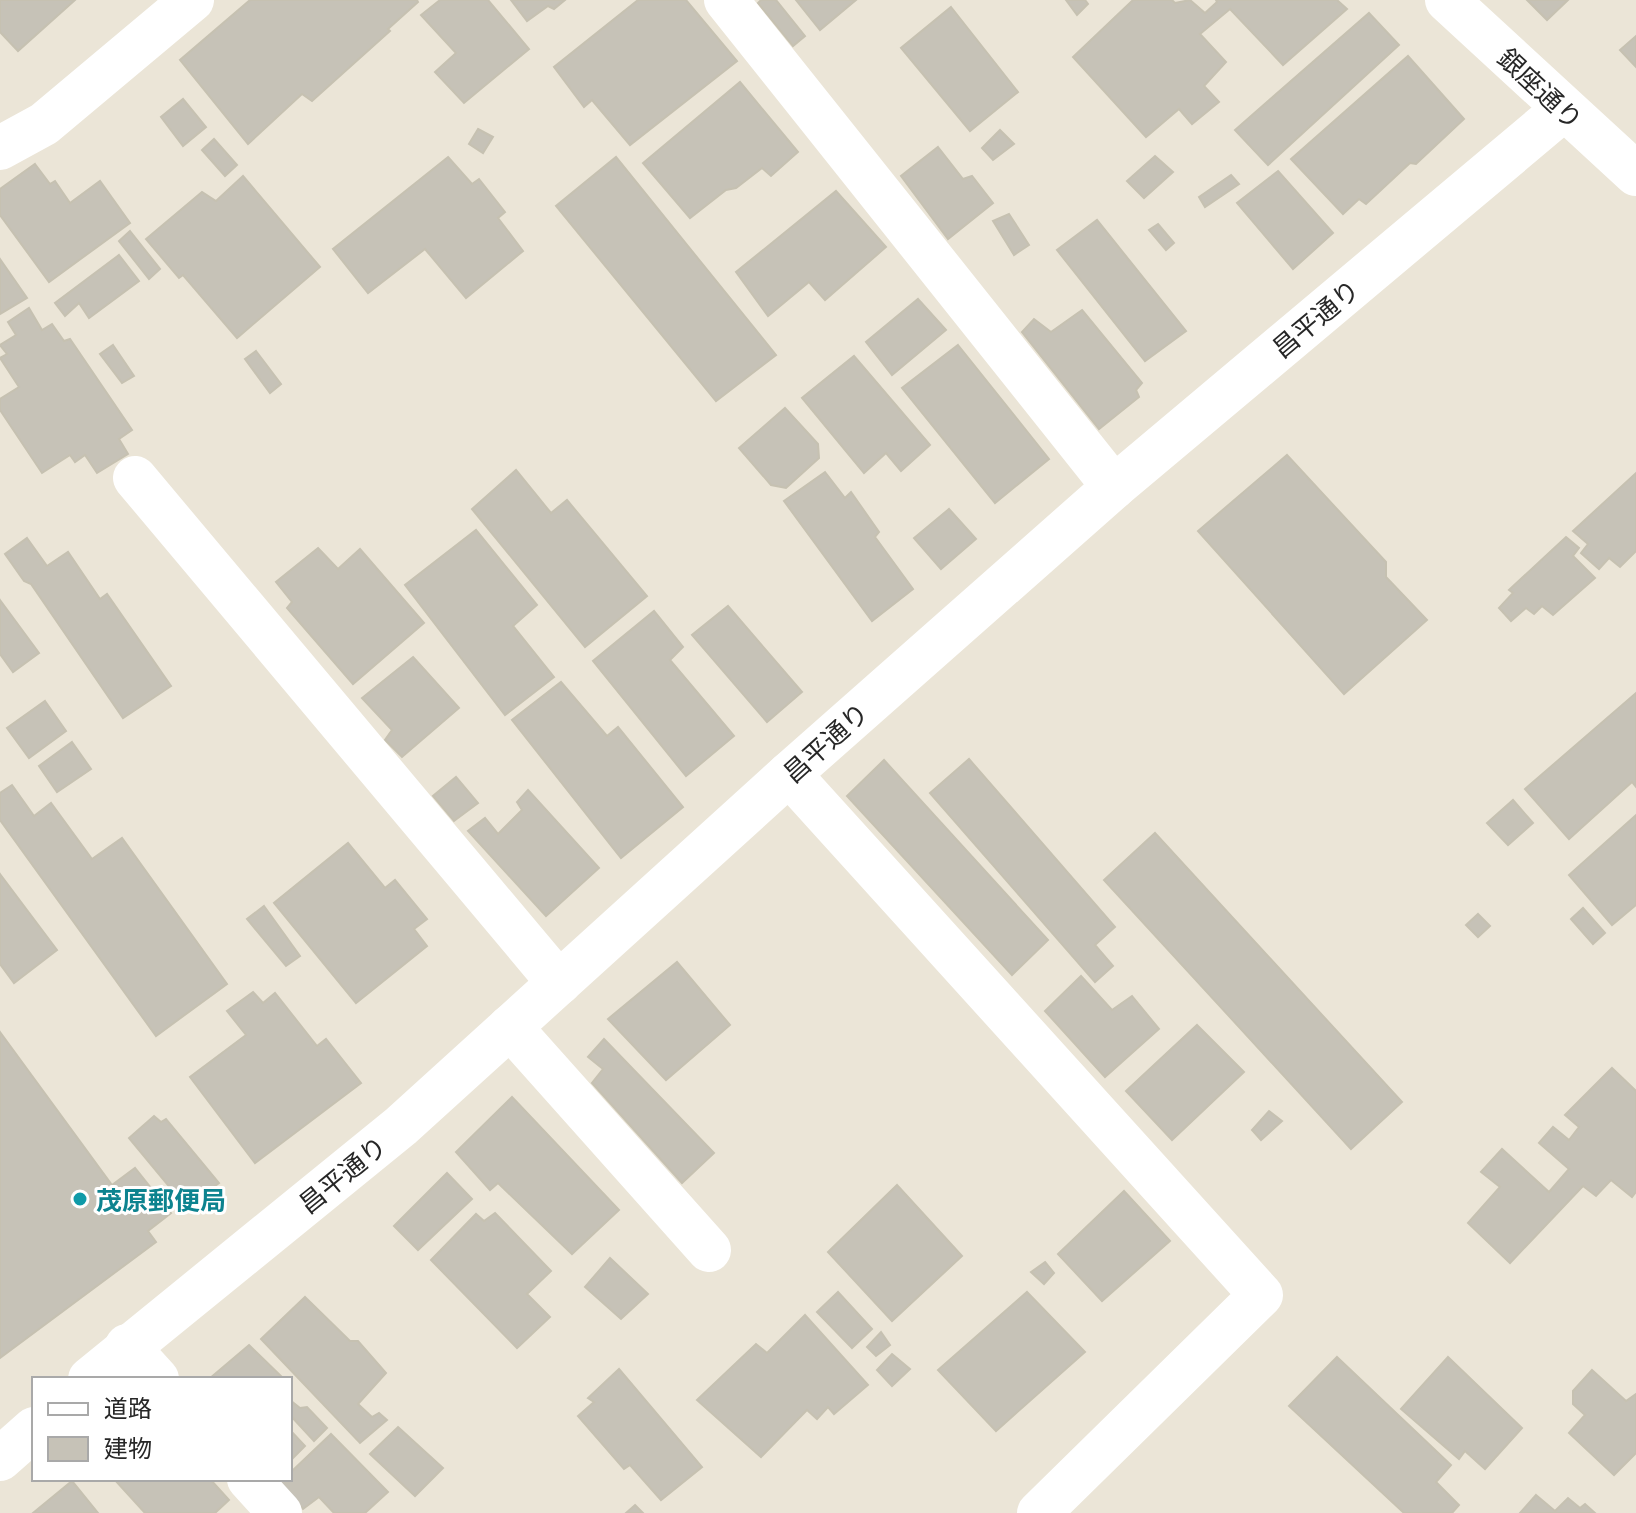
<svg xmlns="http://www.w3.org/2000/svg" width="1636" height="1513" font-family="'Exo 2','Noto Sans JP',sans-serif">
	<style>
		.building { fill: #c6c2b7; stroke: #c6c1b1; stroke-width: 2 }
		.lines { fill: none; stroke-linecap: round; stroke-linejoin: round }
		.minor { stroke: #fff; stroke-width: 44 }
		.culture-dot { fill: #0f9aa8; stroke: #fff; stroke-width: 3 }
		.labels { text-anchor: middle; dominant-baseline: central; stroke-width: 6; stroke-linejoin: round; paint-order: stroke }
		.street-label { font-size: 26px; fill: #272727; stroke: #fff }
		.culture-label { font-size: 26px; font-weight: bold; fill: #0d838f; stroke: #fff; text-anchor: start }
	</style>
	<rect width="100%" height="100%" fill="#ebe5d7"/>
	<g class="building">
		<polygon points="0,0 75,0 18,51 0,32"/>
		<polygon points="250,0 417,0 418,2 388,29 390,31 312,101 302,94 248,144 180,60"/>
		<polygon points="440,0 488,0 529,49 464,103 435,72 456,53 421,15"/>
		<polygon points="511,0 565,0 554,9 548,6 527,21"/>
		<polygon points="638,0 686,0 737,61 630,145 592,100 584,107 554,67"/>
		<polygon points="761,0 776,0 805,36 793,46 758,3"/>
		<polygon points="796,0 856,0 820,30"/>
		<polygon points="1066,0 1085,0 1088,4 1077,15"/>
		<polygon points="1133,0 1172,0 1175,3 1190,0 1205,13 1217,2 1216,0 1337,0 1347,9 1283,65 1230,9 1200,34 1226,62 1204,86 1219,102 1192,124 1179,109 1146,137 1073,57"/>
		<polygon points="1527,0 1568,0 1547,20"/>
		<polygon points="951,7 1018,92 970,131 901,48"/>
		<polygon points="1369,13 1399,45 1268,165 1235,130"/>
		<polygon points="1636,36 1636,67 1620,50"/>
		<polygon points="1408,56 1464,119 1416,164 1410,163 1366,204 1359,199 1343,214 1291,159"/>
		<polygon points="740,82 798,152 771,176 762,168 736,188 726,190 690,218 643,163"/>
		<polygon points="183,99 206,127 183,146 161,117"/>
		<polygon points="478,129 493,137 483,153 469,144"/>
		<polygon points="1000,130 1014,144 993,160 982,148"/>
		<polygon points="214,139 237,165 225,176 202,150"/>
		<polygon points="938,147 963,179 972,176 993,203 948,239 901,176"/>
		<polygon points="1155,156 1173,172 1144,198 1127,181"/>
		<polygon points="448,157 472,184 479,179 505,212 498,218 523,251 466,298 425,249 368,293 333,249"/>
		<polygon points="616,157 776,355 716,401 556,206"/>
		<polygon points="35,164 50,184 55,181 70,203 100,181 130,223 49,282 0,215 0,189"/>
		<polygon points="1278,171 1333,233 1293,269 1237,203"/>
		<polygon points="1231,175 1239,184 1205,207 1199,197"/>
		<polygon points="243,176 320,267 237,338 183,275 179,278 146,239 202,192 216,201"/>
		<polygon points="836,191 886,247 825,300 809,282 768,316 736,272"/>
		<polygon points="1009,214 1029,245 1014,255 993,221"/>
		<polygon points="1097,220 1186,331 1145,361 1057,250"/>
		<polygon points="1158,224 1174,243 1166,250 1149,230"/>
		<polygon points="130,231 160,269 149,279 119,241"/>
		<polygon points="119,255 139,281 89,318 79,303 65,316 55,303"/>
		<polygon points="0,259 27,298 0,314"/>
		<polygon points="918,299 946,330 892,375 866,342"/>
		<polygon points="29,308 42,330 52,324 64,341 70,339 132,430 119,439 128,454 97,473 85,455 75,462 70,455 42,473 0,410 0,399 19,387 0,358 7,354 0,345 16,335 8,322"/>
		<polygon points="1082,310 1142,383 1136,390 1139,397 1099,429 1022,332 1034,319 1051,332"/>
		<polygon points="113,345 134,376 122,383 100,354"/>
		<polygon points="958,345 1049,459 995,503 902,388"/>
		<polygon points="256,351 281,384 270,393 245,359"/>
		<polygon points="854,356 930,445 901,471 886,453 864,473 802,398"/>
		<polygon points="785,408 818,444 819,458 786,488 771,485 739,448"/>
		<polygon points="1287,455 1386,562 1386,577 1427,620 1344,694 1198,531"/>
		<polygon points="516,470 551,513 567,500 647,596 585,647 472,509"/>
		<polygon points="825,472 845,498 851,492 879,532 875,537 913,589 872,621 784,501"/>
		<polygon points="1636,473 1636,551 1620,567 1609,558 1599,569 1581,553 1588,544 1573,531"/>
		<polygon points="949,509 976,539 941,569 914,538"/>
		<polygon points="476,530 537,605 513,626 554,677 505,715 405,585"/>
		<polygon points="1566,537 1579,548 1573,556 1595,578 1553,615 1542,606 1534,614 1526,608 1511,621 1499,608 1513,593 1509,590"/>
		<polygon points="27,538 47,566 68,552 100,599 107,594 171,686 123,718 31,584 24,581 5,554"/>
		<polygon points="318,548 338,569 360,549 424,623 353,684 287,608 292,602 276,582"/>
		<polygon points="0,600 39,653 13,672 0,654"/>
		<polygon points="728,606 802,692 767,722 692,635"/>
		<polygon points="654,611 683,647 670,660 734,736 686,776 593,661"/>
		<polygon points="413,657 459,708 402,757 385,740 392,730 362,698"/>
		<polygon points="561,682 607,736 618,727 683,807 621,858 512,720"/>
		<polygon points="1636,693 1636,787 1632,782 1569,839 1525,789"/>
		<polygon points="45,701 66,731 29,758 7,728"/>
		<polygon points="72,742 91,769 57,792 39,766"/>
		<polygon points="969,759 1115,927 1095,945 1113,966 1095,982 930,793"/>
		<polygon points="884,760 1048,940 1012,975 847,796"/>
		<polygon points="456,777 478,803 454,821 433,796"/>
		<polygon points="12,785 34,816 51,803 92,859 122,838 227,984 156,1036 0,820 0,793"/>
		<polygon points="528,790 599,868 546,916 468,831 485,818 498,834 522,810 517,802"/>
		<polygon points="1513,800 1533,823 1508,845 1487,823"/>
		<polygon points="1636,815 1636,905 1612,925 1569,875"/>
		<polygon points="1155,833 1402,1102 1351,1149 1104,880"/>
		<polygon points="348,843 385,888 395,880 427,919 414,929 427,946 356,1003 274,903"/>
		<polygon points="0,874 57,950 14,983 0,964"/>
		<polygon points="264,906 300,956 286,966 247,919"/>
		<polygon points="1583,908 1605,933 1593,944 1571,919"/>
		<polygon points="1478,914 1490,926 1478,937 1466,925"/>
		<polygon points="677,962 730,1025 666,1080 608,1019"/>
		<polygon points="1081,976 1112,1010 1132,996 1159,1029 1105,1077 1045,1011"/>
		<polygon points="253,992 263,1003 275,993 317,1046 326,1039 361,1083 255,1163 190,1077 246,1035 227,1011"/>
		<polygon points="1197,1025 1244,1072 1172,1140 1126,1091"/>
		<polygon points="0,1032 112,1185 135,1168 171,1213 148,1231 156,1242 0,1358"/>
		<polygon points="604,1039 714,1153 682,1183 592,1083 603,1069 588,1057"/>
		<polygon points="1612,1068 1636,1091 1636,1192 1632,1197 1611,1180 1596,1196 1583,1186 1510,1263 1468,1223 1500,1187 1481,1172 1502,1149 1549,1192 1569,1169 1539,1143 1553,1127 1569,1140 1579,1127 1565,1115"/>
		<polygon points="512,1097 619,1210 572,1254 498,1183 490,1190 456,1152"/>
		<polygon points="1269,1111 1282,1121 1261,1140 1252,1130"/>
		<polygon points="154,1116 161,1122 166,1119 219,1183 186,1207 129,1138"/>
		<polygon points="447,1173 472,1199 418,1250 394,1226"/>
		<polygon points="897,1185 962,1256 892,1321 828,1252"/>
		<polygon points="1124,1191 1170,1241 1102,1301 1058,1254"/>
		<polygon points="495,1213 551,1271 527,1294 550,1317 517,1348 431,1260 476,1214 484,1221"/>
		<polygon points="610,1258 648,1294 621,1319 585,1287"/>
		<polygon points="1045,1262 1054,1273 1044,1284 1031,1272"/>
		<polygon points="838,1292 872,1329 852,1348 817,1312"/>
		<polygon points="1027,1292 1085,1352 996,1431 938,1370"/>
		<polygon points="305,1297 350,1341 358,1341 386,1373 358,1404 372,1417 379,1413 387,1420 360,1443 261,1339"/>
		<polygon points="805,1315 868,1385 834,1414 828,1407 817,1419 807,1410 761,1457 697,1400 756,1344 767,1353"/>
		<polygon points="881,1332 890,1345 876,1356 867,1347"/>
		<polygon points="249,1345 284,1379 209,1379"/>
		<polygon points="892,1354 910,1369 892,1386 877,1370"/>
		<polygon points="1337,1357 1451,1465 1436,1482 1459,1505 1452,1513 1404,1513 1289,1406"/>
		<polygon points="1448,1357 1522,1428 1485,1469 1465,1451 1459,1459 1401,1409"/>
		<polygon points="619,1369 702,1467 661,1500 630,1465 624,1469 578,1416 594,1402 588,1398"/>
		<polygon points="1592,1370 1626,1401 1636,1394 1636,1453 1614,1475 1569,1433 1585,1415 1573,1404 1573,1391"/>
		<polygon points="290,1400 300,1408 307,1407 327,1428 314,1441 290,1415"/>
		<polygon points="398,1427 443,1468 415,1496 370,1454"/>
		<polygon points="290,1430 305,1446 290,1461"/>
		<polygon points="331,1434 388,1492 365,1513 334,1513 319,1497 303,1509 280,1483 284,1479 290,1479 290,1473"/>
		<polygon points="114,1479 210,1479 229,1500 215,1513 145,1513"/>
		<polygon points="72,1481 98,1513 33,1513"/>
		<polygon points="1536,1495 1555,1511 1568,1498 1580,1508 1585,1504 1595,1513 1520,1513"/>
		<polygon points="635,1505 643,1513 626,1513"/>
	</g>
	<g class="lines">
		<g class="minor">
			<polyline points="726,0 1114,487"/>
			<polyline points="1447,0 1636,174"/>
			<polyline points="0,148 44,124 192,0"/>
			<polyline points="135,478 559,983"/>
			<polyline points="789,774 1261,1295 1039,1513"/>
			<polyline points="510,1027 709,1250"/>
			<polyline points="127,1346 157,1379"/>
			<polyline points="90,1379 401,1126 789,774 1114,487 1564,109"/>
			<polyline points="0,1459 34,1429"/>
			<polyline points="249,1479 280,1513"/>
		</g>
	</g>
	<circle class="culture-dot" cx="80" cy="1199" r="8"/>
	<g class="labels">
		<g class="street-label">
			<text transform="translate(1541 88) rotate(43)">銀座通り</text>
			<text transform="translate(1315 318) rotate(-40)">昌平通り</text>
			<text transform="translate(825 742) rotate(-42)">昌平通り</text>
			<text transform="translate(342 1174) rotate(-39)">昌平通り</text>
		</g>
		<g class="culture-label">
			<text x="96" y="1199">茂原郵便局</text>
		</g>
	</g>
	<rect x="32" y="1377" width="260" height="104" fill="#ffffff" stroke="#a9a9a9" stroke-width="2"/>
	<rect x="48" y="1403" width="40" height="12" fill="#ffffff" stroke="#a9a9a9" stroke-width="2"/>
	<text x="104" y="1417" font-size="24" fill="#272727">道路</text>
	<rect x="48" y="1437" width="40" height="24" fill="#c6c2b7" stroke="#a9a9a9" stroke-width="2"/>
	<text x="104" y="1457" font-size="24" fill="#272727">建物</text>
</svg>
